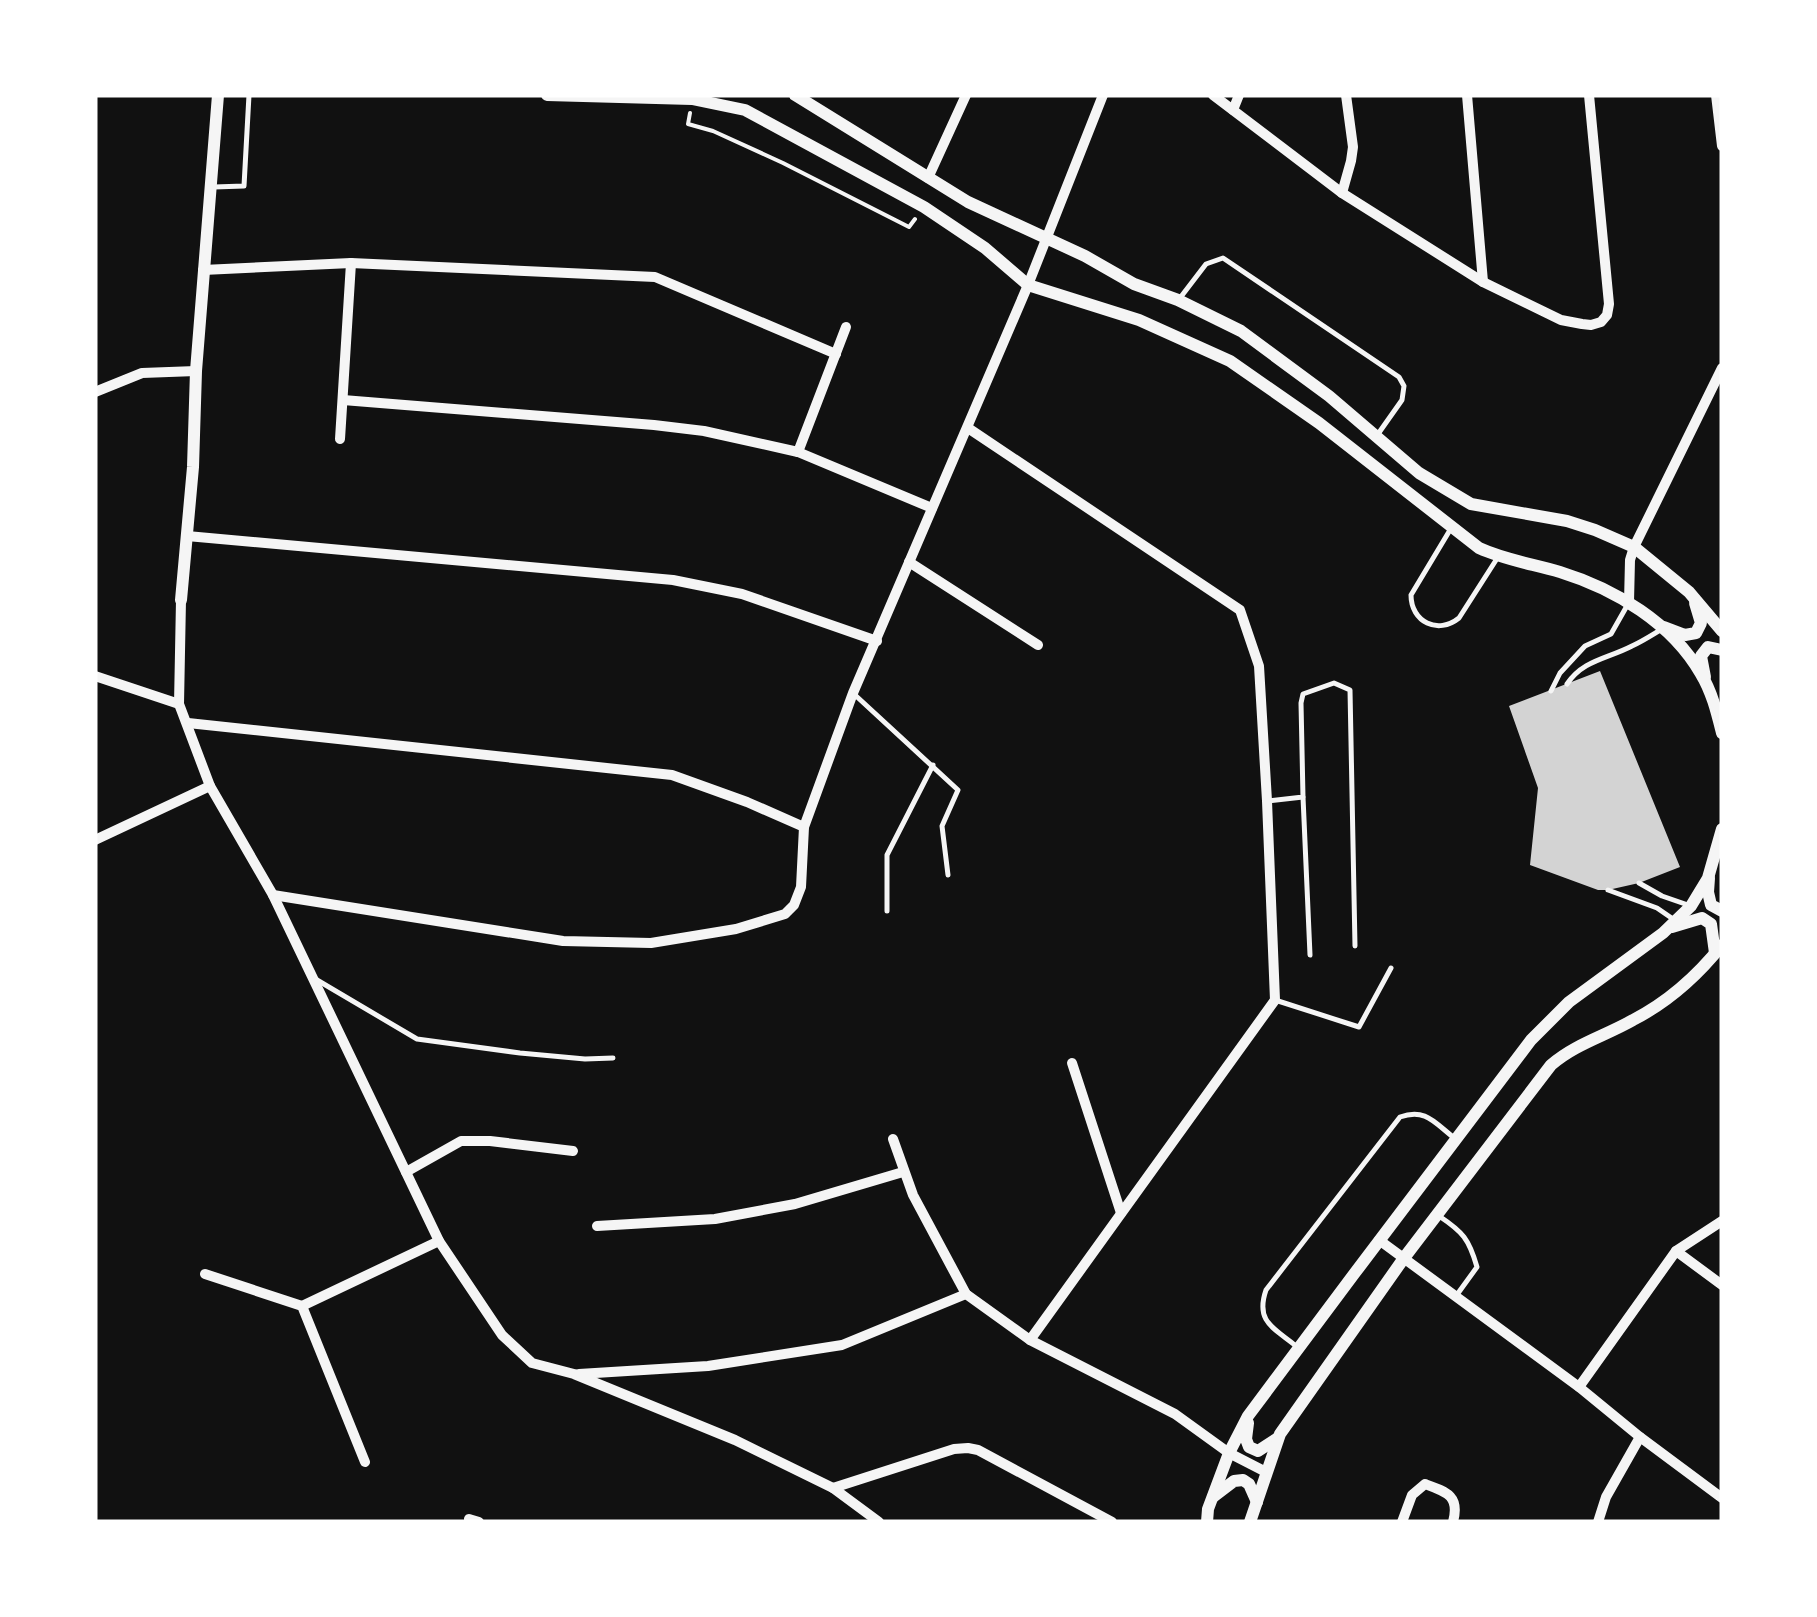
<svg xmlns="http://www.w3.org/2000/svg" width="1817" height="1617" font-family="Raleway,sans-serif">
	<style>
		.building { fill: #d3d3d3 }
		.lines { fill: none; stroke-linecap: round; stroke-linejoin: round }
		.path { stroke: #f5f5f5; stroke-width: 4 }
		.service { stroke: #f5f5f5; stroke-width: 5 }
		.minor { stroke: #f5f5f5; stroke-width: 10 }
		.tertiary { stroke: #f5f5f5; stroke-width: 12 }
	</style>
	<rect width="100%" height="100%" fill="#111"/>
	<polygon class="building" points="1600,671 1680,867 1639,883 1608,890 1598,890 1530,865 1538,788 1509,706"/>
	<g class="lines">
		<polyline class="path" points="690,113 688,124 713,131 783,163 909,227 915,219"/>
		<g class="service">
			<polyline points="214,187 244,186 249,95"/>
			<polyline points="1180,298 1206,264 1223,258 1399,377 1404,386 1402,400 1378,434"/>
			<path d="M 1450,530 L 1411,595 C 1411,622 1438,635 1459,618 L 1498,557"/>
			<path d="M 1567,684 C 1583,660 1607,659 1632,646 C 1643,641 1652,635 1662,629"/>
			<polyline points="1551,691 1560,673 1585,646 1611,634 1628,604"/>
			<polyline points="855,695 958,790 942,826 948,875"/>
			<polyline points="1303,797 1310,955"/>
			<polyline points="1267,801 1303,797 1301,703 1303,694 1334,683 1350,690 1355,946"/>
			<polyline points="1639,883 1662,896 1688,905"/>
			<polyline points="1608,890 1657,908 1673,919"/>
			<polyline points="887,911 887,855 933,765"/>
			<polyline points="317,980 417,1039 520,1053 585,1059 613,1058"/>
			<polyline points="1275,1000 1359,1027 1391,968"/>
			<path d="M 1439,1216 C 1463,1232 1469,1239 1477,1267 L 1456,1296"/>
			<path d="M 1296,1346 C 1274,1328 1255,1322 1266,1290 L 1400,1117 C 1425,1108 1434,1122 1453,1137"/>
		</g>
		<g class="minor">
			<polyline points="1213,95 1342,193 1483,282 1561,320 1582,324 1591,325 1601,322 1607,315 1609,304 1589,95"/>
			<polyline points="1467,95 1483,282"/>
			<polyline points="1716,95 1722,146"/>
			<polyline points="1233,110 1239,95"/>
			<polyline points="928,178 966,95"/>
			<polyline points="1342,193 1351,161 1353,147 1346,95"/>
			<polyline points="203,270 351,263 655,277 836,354"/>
			<polyline points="95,392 142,373 196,371"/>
			<polyline points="343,400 654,425 704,431 798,452 932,508"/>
			<polyline points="968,428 1240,610 1259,666 1267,801 1275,1000 1030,1340"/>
			<polyline points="340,439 351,263"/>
			<polyline points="798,452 846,327"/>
			<polyline points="187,536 673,580 742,594 877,641"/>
			<polyline points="909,562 1038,645"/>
			<polyline points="181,600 179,704 210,786 273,895 439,1241 502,1335 532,1363 574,1374 735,1440 833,1488 879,1522"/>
			<polyline points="1629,602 1630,560 1634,547 1722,368"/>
			<polyline points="95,676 179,704"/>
			<polyline points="188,723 672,775 747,802 804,827"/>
			<polyline points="95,840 210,786"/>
			<polyline points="273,895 563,941 651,943 736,929 785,914 794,905 801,887 804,827 853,693 1028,285 1103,95"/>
			<polyline points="1072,1063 1121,1213"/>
			<polyline points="893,1139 913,1195 966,1294 1030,1340 1175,1414 1229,1453 1266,1472"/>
			<polyline points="406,1172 461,1141 490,1141 573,1151"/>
			<polyline points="597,1226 715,1219 795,1204 903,1172"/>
			<polyline points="1379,1240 1579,1387 1640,1437 1722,1498"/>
			<polyline points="1676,1251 1722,1285"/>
			<polyline points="205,1274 302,1306 365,1462"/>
			<polyline points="302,1306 439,1241"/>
			<polyline points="579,1374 708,1366 842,1345 966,1294"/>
			<polyline points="1579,1387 1676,1251 1722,1221"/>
			<polyline points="833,1488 954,1449 968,1448 978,1450 1112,1522"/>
			<polyline points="469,1519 479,1522"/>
			<path d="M 1402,1522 L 1412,1495 L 1425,1484 C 1447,1492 1460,1496 1453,1522"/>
			<polyline points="1598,1522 1606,1497 1640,1437"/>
		</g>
		<g class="tertiary">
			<path d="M 547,95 L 692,99 L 745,110 L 924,207 L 985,248 L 1028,285 L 1139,320 L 1230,361 L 1319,423 L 1479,548 C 1505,560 1533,564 1560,572 C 1615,589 1672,623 1701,674 C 1712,692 1717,713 1722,733"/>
			<polyline points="795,95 968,202 1085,256 1134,284 1178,300 1241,331 1329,396 1419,473 1471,504 1567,521 1595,530 1634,547 1689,592 1722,631"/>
			<polyline points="181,600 193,467 196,371 218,95"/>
			<polyline points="1664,627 1685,635 1696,633 1701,623 1695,603"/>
			<polyline points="1705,677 1701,656 1708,647 1722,650"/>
			<polyline points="1709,878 1708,892 1711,905 1722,911"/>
			<polyline points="1672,927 1702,918 1711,924 1715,953"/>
			<polyline points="1248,1423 1246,1439 1249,1447 1258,1451 1278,1438"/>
			<polyline points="1213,1497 1234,1481 1243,1480 1249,1484 1257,1502"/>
			<polyline points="1207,1522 1208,1509 1229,1453 1248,1416 1354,1274 1531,1040 1569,1002 1663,933 1691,906 1708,878 1722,829"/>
			<path d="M 1250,1522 L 1280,1434 L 1404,1258 L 1551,1065 C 1575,1044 1605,1036 1633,1020 C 1668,1002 1698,975 1722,945"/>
		</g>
	</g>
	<rect width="1817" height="1617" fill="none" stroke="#ffffff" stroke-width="195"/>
</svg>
